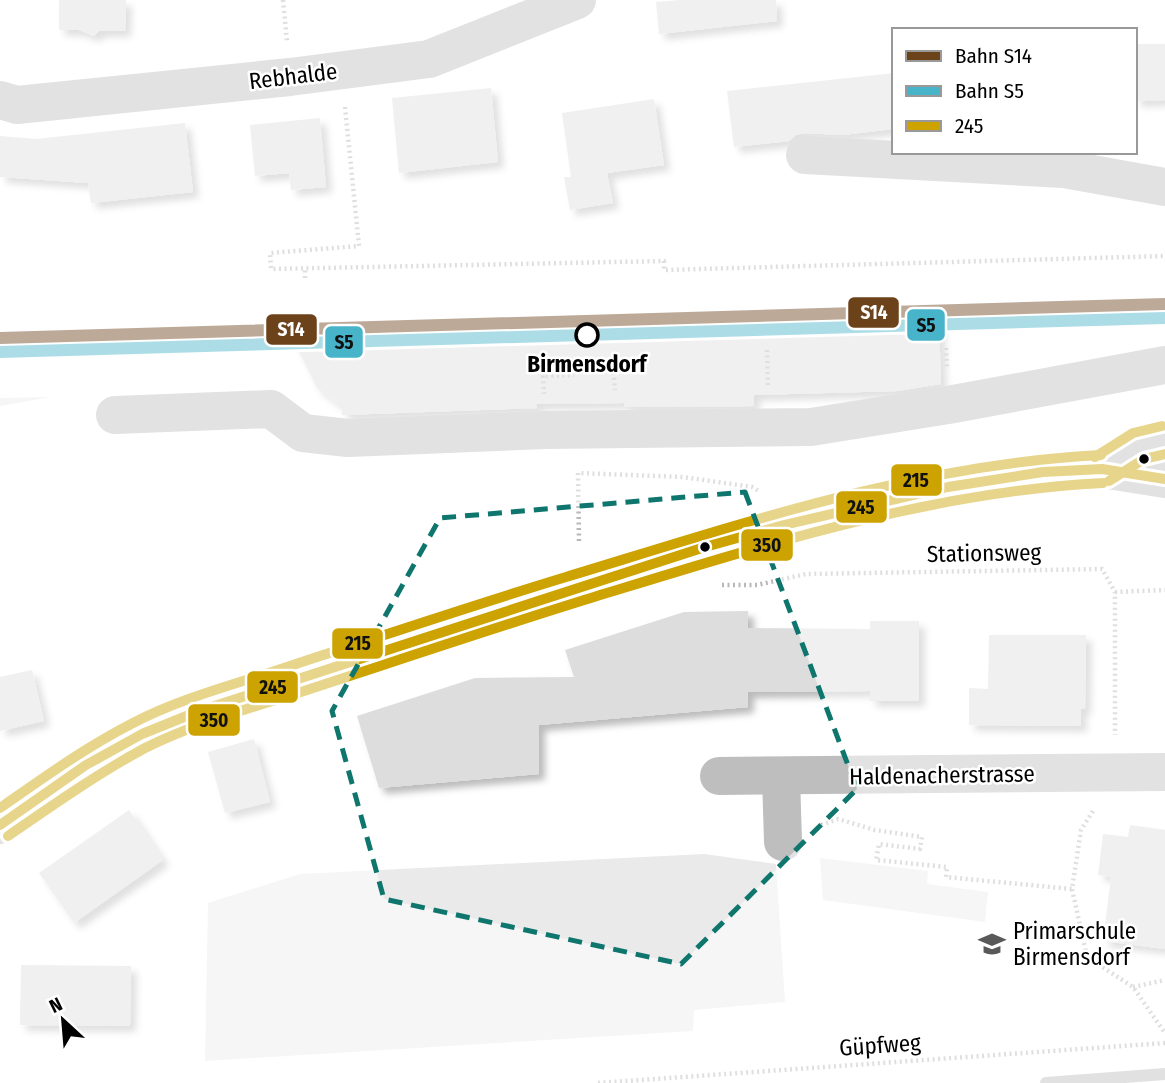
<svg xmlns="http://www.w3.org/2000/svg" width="1165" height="1083" font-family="'Fira Sans Condensed',sans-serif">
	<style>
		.green { fill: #eaeaea }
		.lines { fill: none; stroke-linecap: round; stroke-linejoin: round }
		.stream { stroke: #bcbcbc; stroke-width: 12 }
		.building { fill: #ddd; filter: url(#shadow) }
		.path { stroke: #b8b8b8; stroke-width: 4.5; stroke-dasharray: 2 3.5; stroke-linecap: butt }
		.minor { stroke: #bebebe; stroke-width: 38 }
		.bus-1-casing { stroke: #fff; stroke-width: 16 }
		.bus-2-casing { stroke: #fff; stroke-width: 16 }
		.bus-3-casing { stroke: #fff; stroke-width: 16 }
		.bus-1 { stroke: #cca300; stroke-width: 10 }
		.bus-2 { stroke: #cca300; stroke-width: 10 }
		.bus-3 { stroke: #cca300; stroke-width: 10 }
		.rail-1-casing { stroke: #fff; stroke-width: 18 }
		.rail-2-casing { stroke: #fff; stroke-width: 18 }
		.rail-1 { stroke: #6c421b; stroke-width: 12 }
		.rail-2 { stroke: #48b4ca; stroke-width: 12 }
		.marked { fill: none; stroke: #0f766e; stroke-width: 5; stroke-dasharray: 14 9; stroke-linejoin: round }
		.stop-dot { fill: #fff; stroke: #000; stroke-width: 3.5 }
		.bus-dot { fill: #000; stroke: #fff; stroke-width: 2.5 }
		.labels { text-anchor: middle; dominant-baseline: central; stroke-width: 5; stroke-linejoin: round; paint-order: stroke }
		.street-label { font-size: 23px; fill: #000; stroke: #fff }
		.stop-label { font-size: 23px; font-weight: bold; fill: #000; stroke: #fff }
		.poi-label { font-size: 23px; fill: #000; stroke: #fff; text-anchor: start }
		.line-badge { stroke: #fff; stroke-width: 2.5 }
		.badge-label { font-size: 19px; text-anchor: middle; font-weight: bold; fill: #fff }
		.pale-badge-label { font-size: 19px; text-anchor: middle; font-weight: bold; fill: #111 }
	</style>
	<defs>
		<filter id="shadow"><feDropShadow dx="6" dy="6" stdDeviation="3.5" flood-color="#0004"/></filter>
	</defs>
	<rect width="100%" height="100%" fill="#fff"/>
	<g class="green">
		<polygon points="51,397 0,406 0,398"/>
		<polygon points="704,854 776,864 785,1002 694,1010 693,1031 205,1061 208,903 300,874"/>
		<polygon points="820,858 928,871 927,884 988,892 985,922 823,900"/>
	</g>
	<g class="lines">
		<polyline class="stream" points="1046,1083 1165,1074"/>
	</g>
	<g class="building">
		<polygon points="59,0 126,0 125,31 99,31 94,36 79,30 59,30"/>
		<polygon points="681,0 776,0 777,21 659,34 656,2"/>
		<polygon points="1135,44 1165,44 1165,100 1135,101"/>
		<polygon points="894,73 894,129 842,135 805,133 796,135 789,141 734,147 727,91"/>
		<polygon points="491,88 498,162 399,173 392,98"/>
		<polygon points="654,99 664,165 607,173 613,203 570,210 564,177 571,177 562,113"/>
		<polygon points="320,118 326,187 291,190 289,173 255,176 250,125"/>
		<polygon points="185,123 193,192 91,203 88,183 0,177 0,136 36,139"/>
		<polygon points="939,320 941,384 897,391 754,395 754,406 624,407 624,403 536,404 537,408 342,415 342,407 317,388 292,338"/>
		<polygon points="748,611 748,628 870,629 870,621 919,621 919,701 870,701 870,691 748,692 748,707 539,725 539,774 379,788 357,716 475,678 574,677 565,650 684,612"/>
		<polygon points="989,635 1086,635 1085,709 1081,709 1081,726 969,725 969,688 988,689"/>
		<polygon points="32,670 44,721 0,731 0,677"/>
		<polygon points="254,739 270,802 225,813 208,752"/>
		<polygon points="129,810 163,860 74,923 39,873"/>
		<polygon points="1130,825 1165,830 1165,949 1103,941 1111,877 1098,875 1103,834 1128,837"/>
		<polygon points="21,965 131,966 130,1026 20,1025"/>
	</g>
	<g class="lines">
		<g class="path">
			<polyline points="283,0 287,41"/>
			<polyline points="345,107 359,246 270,253 271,269 664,261 664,270 1165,256"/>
			<polyline points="305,278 305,269"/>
			<polyline points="946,348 947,368"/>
			<polyline points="767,350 768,388"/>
			<polyline points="612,356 615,390"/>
			<polyline points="541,357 543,376 574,375"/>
			<polyline points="543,376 544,394"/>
			<polyline points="579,541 578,473 683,477 752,487 759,491"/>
			<polyline points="722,585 757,585 806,574 1102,569 1115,592 1115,735"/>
			<polyline points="1115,592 1165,590"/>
			<polyline points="1093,811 1081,830 1072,889 1087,957 1133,987 1165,1033"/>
			<polyline points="821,825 838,819 875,830 922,837 920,849 879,844 876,860 947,867 946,877 1072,889"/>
			<polyline points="1133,987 1165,980"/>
			<polyline points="598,1083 1165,1043"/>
		</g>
		<g class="minor">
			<polyline points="0,100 17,105 290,77 429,59 577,0"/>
			<polyline points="805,155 1064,169 1165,187"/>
			<polyline points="115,415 271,409 303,433 348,438 545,430 811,427 948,405 1165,365"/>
			<polyline points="1102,469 1139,446 1165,440"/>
			<polyline points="719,776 1165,772"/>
			<polyline points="781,776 783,842"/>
			<polyline points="0,825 86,765 142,734 199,711 499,612 705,547 784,525 948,487 1043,472 1102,469 1165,479"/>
		</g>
		<defs>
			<polyline id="bus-1" points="0,825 86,765 142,734 199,711 705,547 784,525 948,487 1043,472 1102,469 1165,479"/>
			<g id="bus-2">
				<polyline points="1109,481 1144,459 1165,454"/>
				<path d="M 8,836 C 53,805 97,774 145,748 C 195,723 251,708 304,691 C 396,661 488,630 581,601 C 752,549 924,492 1103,483"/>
			</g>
			<g id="bus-3">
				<polyline points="1095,457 1133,433 1162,426"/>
				<path d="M 0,808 C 43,778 86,747 133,723 C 183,697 240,683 293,665 C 384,635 474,605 566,577 C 741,524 917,464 1101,455"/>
			</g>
		</defs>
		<use href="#bus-1" class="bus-1-casing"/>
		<use href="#bus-2" class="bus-2-casing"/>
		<use href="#bus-3" class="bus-3-casing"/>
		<use href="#bus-1" class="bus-1"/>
		<use href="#bus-2" class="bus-2"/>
		<use href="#bus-3" class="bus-3"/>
		<defs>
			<polyline id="rail-1" points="0,338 1165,304"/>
			<polyline id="rail-2" points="0,352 1165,318"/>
		</defs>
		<use href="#rail-1" class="rail-1-casing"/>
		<use href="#rail-2" class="rail-2-casing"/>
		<use href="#rail-1" class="rail-1"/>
		<use href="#rail-2" class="rail-2"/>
	</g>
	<path d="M0 0H1165V1083H0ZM 745,492 L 857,789 L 681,964 L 384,899 L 332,711 L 440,518 Z" fill="#fff" fill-opacity=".55" fill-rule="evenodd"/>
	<path class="marked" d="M 745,492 L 857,789 L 681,964 L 384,899 L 332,711 L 440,518 Z"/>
	<defs>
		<symbol id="school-bare" viewBox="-9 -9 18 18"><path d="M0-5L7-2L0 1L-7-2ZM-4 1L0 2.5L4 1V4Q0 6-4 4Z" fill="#595959" stroke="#fff" stroke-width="2.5" paint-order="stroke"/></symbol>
	</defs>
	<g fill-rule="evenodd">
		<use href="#school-bare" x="973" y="925" width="38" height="38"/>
	</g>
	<circle class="stop-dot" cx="587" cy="335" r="11"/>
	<g class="bus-dot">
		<circle cx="1144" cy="459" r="6"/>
		<circle cx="705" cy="547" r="6"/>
	</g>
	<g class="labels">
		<g class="street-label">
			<text transform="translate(293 76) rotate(-7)">Rebhalde</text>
			<text transform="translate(984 553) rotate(-1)">Stationsweg</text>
			<text transform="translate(942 775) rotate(-1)">Haldenacherstrasse</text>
			<text transform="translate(880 1045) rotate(-4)">Güpfweg</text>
		</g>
		<g class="stop-label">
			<text x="587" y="364">Birmensdorf</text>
		</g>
		<g class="poi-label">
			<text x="1013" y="931">Primarschule<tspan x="1013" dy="26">Birmensdorf</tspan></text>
		</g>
	</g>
	<g class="line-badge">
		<rect x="847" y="296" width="53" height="33" rx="7" fill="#6c421b"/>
		<rect x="906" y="308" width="40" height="34" rx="7" fill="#48b4ca"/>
		<rect x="265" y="313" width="53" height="33" rx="7" fill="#6c421b"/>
		<rect x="324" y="325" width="40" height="34" rx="7" fill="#48b4ca"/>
		<rect x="890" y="463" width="53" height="34" rx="7" fill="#cca300"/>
		<rect x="835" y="490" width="53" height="34" rx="7" fill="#cca300"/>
		<rect x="740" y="528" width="54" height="34" rx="7" fill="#cca300"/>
		<rect x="331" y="627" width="53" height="33" rx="7" fill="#cca300"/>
		<rect x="246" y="670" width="53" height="34" rx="7" fill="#cca300"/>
		<rect x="187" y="703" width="54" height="34" rx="7" fill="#cca300"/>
	</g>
	<g class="badge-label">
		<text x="874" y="319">S14</text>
		<text x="291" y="336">S14</text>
	</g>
	<g class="pale-badge-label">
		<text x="926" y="332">S5</text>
		<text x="344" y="349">S5</text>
		<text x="916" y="487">215</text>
		<text x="861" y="514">245</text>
		<text x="767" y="552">350</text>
		<text x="358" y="650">215</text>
		<text x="273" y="694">245</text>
		<text x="214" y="727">350</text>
	</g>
	<rect x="892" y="28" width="245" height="126" fill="#ffffff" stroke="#999999" stroke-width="2"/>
	<rect x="906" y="51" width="35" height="10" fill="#6c421b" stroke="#999999" stroke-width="2"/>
	<text x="955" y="63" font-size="21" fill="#000000">Bahn S14</text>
	<rect x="906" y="86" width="35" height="10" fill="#48b4ca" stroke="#999999" stroke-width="2"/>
	<text x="955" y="98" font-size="21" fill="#000000">Bahn S5</text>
	<rect x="906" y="121" width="35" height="10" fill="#cca300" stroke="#999999" stroke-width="2"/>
	<text x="955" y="133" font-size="21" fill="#000000">245</text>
	<g transform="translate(63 1020) rotate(334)" stroke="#ffffff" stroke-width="5" paint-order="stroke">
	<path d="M0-5L12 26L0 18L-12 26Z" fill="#000000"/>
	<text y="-10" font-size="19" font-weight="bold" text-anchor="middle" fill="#000000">N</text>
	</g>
</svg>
